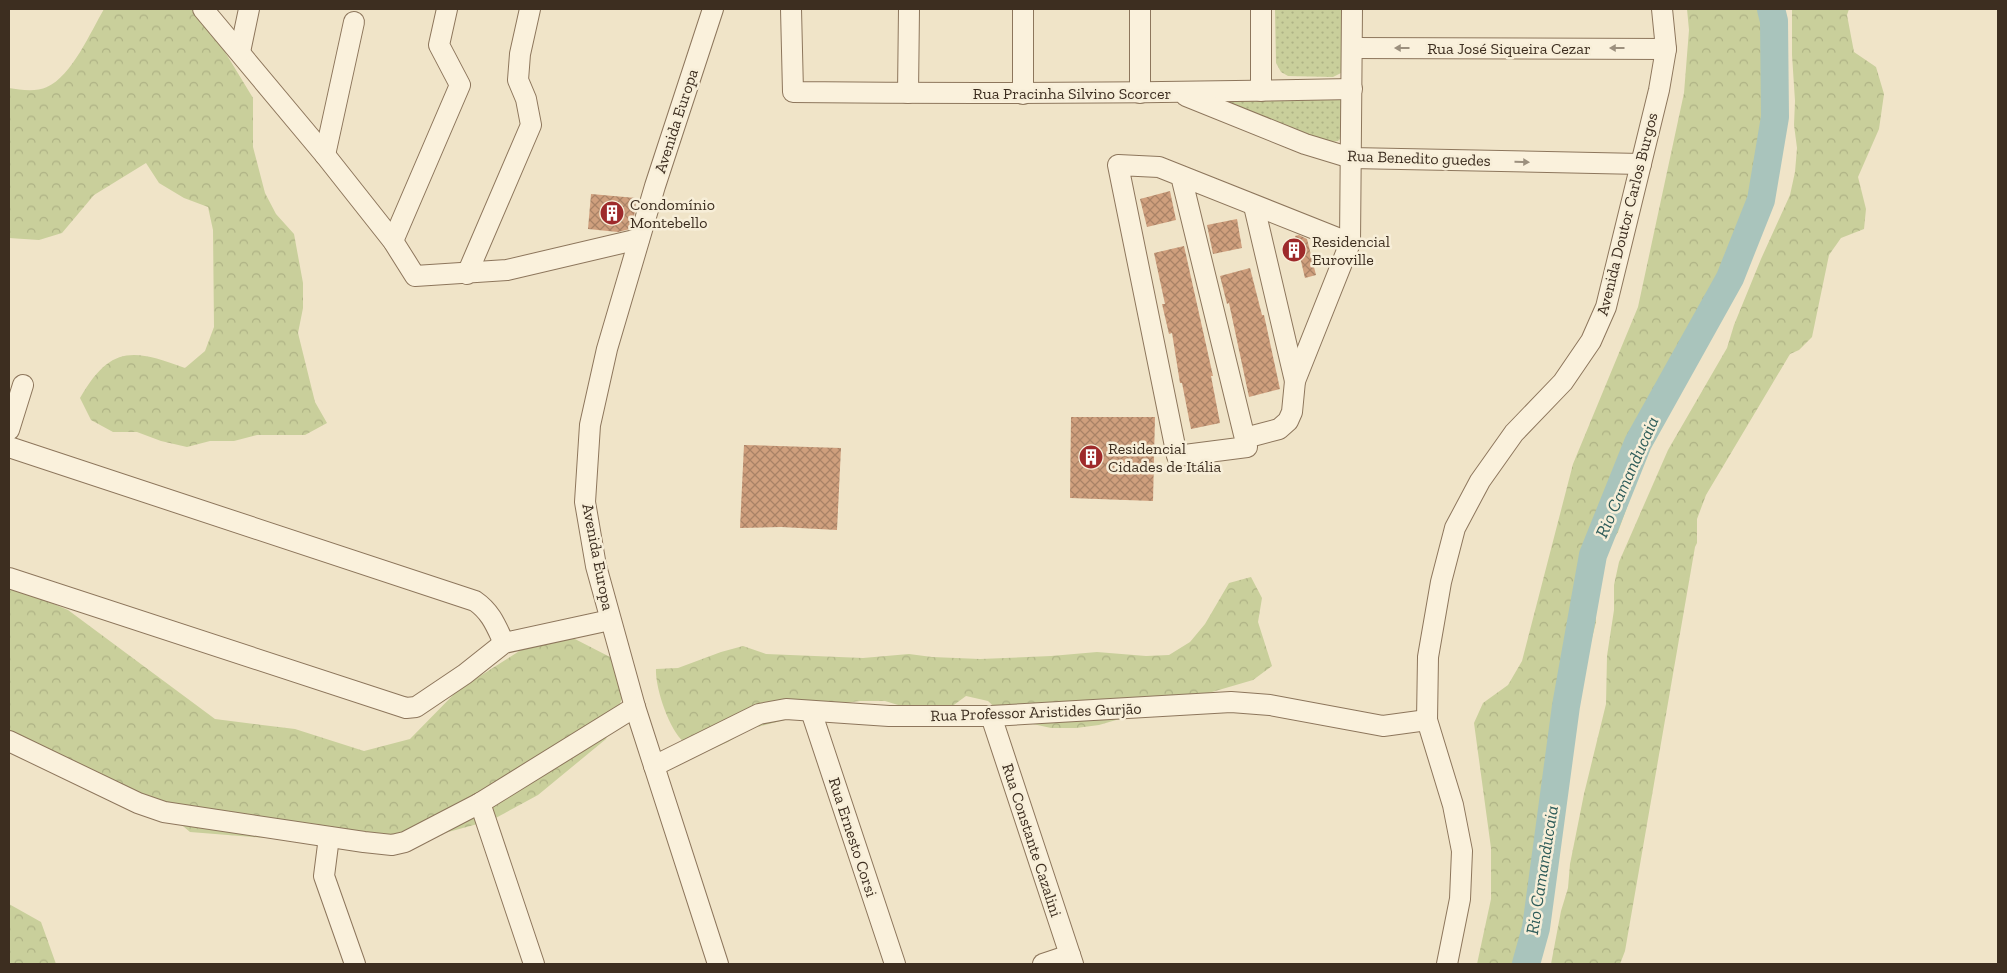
<svg xmlns="http://www.w3.org/2000/svg" width="2007" height="973" font-family="'Zilla Slab',serif">
	<style>
		.forest { fill: url(#forest-crowns) }
		.park { fill: url(#park-dots) }
		.lines { fill: none; stroke-linecap: round; stroke-linejoin: round }
		.river { stroke: #a9c4bc; stroke-width: 28 }
		.building { fill: url(#building-cross-hatch) }
		.minor-casing { stroke: #8d765c; stroke-width: 22 }
		.minor { stroke: #faf1dc; stroke-width: 20 }
		.oneway { fill: #9c907e }
		.labels { text-anchor: middle; dominant-baseline: central; stroke-width: 5; stroke-linejoin: round; paint-order: stroke }
		.street-label { font-size: 16px; fill: #3d2e20; stroke: #f7eed8 }
		.poi-label { font-size: 16px; fill: #3d2e20; stroke: #f7eed8; text-anchor: start }
		.water-label { font-size: 18px; font-style: italic; fill: #2f5d5a; stroke: #f7eed8 }
	</style>
	<defs>
		<pattern id="forest-crowns" width="20" height="18" patternUnits="userSpaceOnUse" patternTransform="scale(1.25)"><rect width="20" height="18" fill="#c9cf9b"/><path d="M2 6a3 3 0 1 1 6 0M12 15a3 3 0 1 1 6 0" fill="none" stroke="#aeb285"/></pattern>
		<pattern id="park-dots" width="8" height="8" patternUnits="userSpaceOnUse" patternTransform="scale(1.25)"><rect width="8" height="8" fill="#c9cf9b"/><path d="M2 2h.1M6 6h.1" fill="none" stroke="#aeb285" stroke-width="1.8" stroke-linecap="round"/></pattern>
		<pattern id="building-cross-hatch" width="8" height="8" patternUnits="userSpaceOnUse" patternTransform="scale(1.25)"><rect width="8" height="8" fill="#cf9f7d"/><path d="M0 0l8 8M0 8l8-8" fill="none" stroke="#a98266"/></pattern>
	</defs>
	<rect width="100%" height="100%" fill="#f0e4c8"/>
	<g class="forest">
		<path d="M 104,9 L 202,9 L 209,18 L 225,52 L 253,98 L 253,147 L 265,193 L 276,214 L 294,234 L 303,283 L 303,308 L 298,333 L 315,402 L 327,423 L 305,435 L 257,435 L 234,441 L 210,441 L 187,447 L 161,441 L 137,432 L 113,432 L 91,420 L 80,398 C 110,346 132,348 185,368 L 205,351 L 214,327 L 213,230 L 208,207 L 184,198 L 159,183 L 146,163 L 94,195 L 62,233 L 39,240 L 9,238 L 9,88 C 21,90 36,92 47,87 C 72,76 91,31 104,9 Z"/>
		<polygon points="1687,9 1769,9 1775,64 1776,87 1768,137 1766,187 1763,210 1755,233 1745,254 1710,316 1703,338 1665,398 1643,440 1636,463 1634,487 1626,510 1618,532 1605,552 1598,575 1595,599 1596,622 1590,646 1581,668 1571,713 1555,758 1552,781 1553,828 1552,852 1542,897 1538,946 1532,964 1477,964 1491,899 1491,848 1474,723 1483,703 1508,685 1522,661 1573,464 1638,307 1684,93 1689,30"/>
		<polygon points="1792,9 1849,9 1847,15 1854,52 1876,67 1884,94 1879,129 1858,177 1866,209 1864,229 1841,238 1829,255 1812,337 1799,350 1790,354 1706,495 1697,519 1697,543 1695,547 1625,951 1620,964 1551,964 1561,911 1568,888 1570,864 1584,794 1606,704 1607,656 1614,610 1614,585 1619,562 1668,450 1727,348 1734,325 1761,259 1790,195 1795,172 1797,148 1794,125 1795,101 1792,55"/>
		<path d="M 1251,577 L 1262,598 L 1258,622 L 1272,666 L 1253,680 L 1099,725 L 1076,728 L 1051,728 L 1006,718 L 988,701 L 966,696 L 947,710 L 908,708 L 885,701 L 860,701 L 837,704 L 816,712 L 749,729 L 728,742 L 707,751 C 700,748 690,746 684,742 C 669,730 655,687 656,669 L 678,668 L 721,652 L 743,646 L 766,654 L 863,658 L 909,654 L 932,657 L 980,659 L 1051,656 L 1097,652 L 1146,656 L 1169,655 L 1190,642 L 1205,624 L 1229,583 Z"/>
		<polygon points="9,585 68,610 215,719 295,729 364,751 410,739 458,690 532,643 573,638 610,657 623,696 606,739 538,795 492,820 390,848 190,832 152,800 9,731"/>
		<polygon points="9,904 41,922 56,964 9,964"/>
	</g>
	<g class="park">
		<polygon points="1275,9 1346,9 1345,65 1341,73 1333,77 1288,76 1281,72 1276,63"/>
		<polygon points="1233,97 1340,98 1347,108 1345,134 1338,141 1326,143 1230,105"/>
	</g>
	<g class="lines">
		<polyline class="river" points="1526,964 1536,928 1566,706 1593,555 1638,443 1730,278 1761,200 1775,117 1774,21 1771,9"/>
	</g>
	<g class="building">
		<polygon points="1170,191 1176,220 1147,227 1140,199"/>
		<polygon points="591,194 636,198 635,212 630,229 618,232 588,229"/>
		<polygon points="1237,219 1242,248 1213,254 1207,225"/>
		<polygon points="1299,235 1307,239 1316,275 1305,278 1295,236"/>
		<polygon points="1184,246 1213,376 1211,376 1220,423 1191,429 1182,383 1180,383 1172,333 1169,334 1162,304 1165,304 1154,253"/>
		<polygon points="1250,268 1262,315 1264,315 1280,389 1249,397 1229,303 1227,304 1220,276"/>
		<polygon points="1071,417 1155,417 1153,501 1070,498"/>
		<polygon points="744,445 841,448 837,530 781,527 740,528"/>
	</g>
	<g class="lines">
		<defs>
			<g id="minor">
				<polyline points="203,9 325,155 393,241 415,276 507,270 639,239"/>
				<polyline points="713,9 655,186 607,349 590,425 585,502 596,566 635,707 718,964"/>
				<path d="M 791,9 L 793,92 C 979,94 1165,93 1352,89"/>
				<polyline points="1261,9 1261,91"/>
				<polyline points="1352,48 1666,49"/>
				<polyline points="240,52 249,9"/>
				<polyline points="908,93 909,9"/>
				<polyline points="1140,93 1140,9"/>
				<polyline points="1023,94 1023,9"/>
				<polyline points="1186,96 1305,144 1351,158 1641,164"/>
				<polyline points="325,155 354,22"/>
				<polyline points="1181,176 1247,447 1177,456 1118,165 1159,167 1350,243"/>
				<polyline points="1254,206 1295,381"/>
				<polyline points="393,241 460,85 439,45 447,9"/>
				<polyline points="467,274 531,125 526,99 518,80 520,54 530,9"/>
				<polyline points="9,430 23,385"/>
				<polyline points="1245,438 1279,429 1288,421 1292,412 1295,381 1350,243 1352,9"/>
				<path d="M 9,447 L 475,601 C 491,612 496,626 504,643"/>
				<polyline points="9,578 406,708 416,707 465,674 504,643 610,620"/>
				<polyline points="811,711 895,964"/>
				<polyline points="991,716 1073,964"/>
				<polyline points="9,741 138,803 164,812 364,842 392,845 405,842 480,803 635,707"/>
				<polyline points="654,766 759,714 786,709 889,716 991,716 1231,702 1270,705 1383,726 1427,720"/>
				<polyline points="480,803 534,964"/>
				<polyline points="329,837 324,876 355,964"/>
				<polyline points="1043,964 1070,955"/>
				<polyline points="1447,964 1460,899 1462,851 1453,805 1427,720 1428,657 1441,582 1455,528 1480,481 1514,433 1563,382 1591,341 1606,307 1659,90 1666,49 1662,9"/>
			</g>
		</defs>
		<use href="#minor" class="minor-casing"/>
		<use href="#minor" class="minor"/>
	</g>
	<defs><path id="oneway-solid" d="M-6-.8H1V-3.2L6.5 0L1 3.2V.8H-6Z" transform="scale(1.25)"/></defs>
	<g class="oneway">
		<use href="#oneway-solid" transform="translate(1402 48) rotate(-180)"/>
		<use href="#oneway-solid" transform="translate(1617 48) rotate(-180)"/>
		<use href="#oneway-solid" transform="translate(1522 162) rotate(1)"/>
	</g>
	<defs>
		<symbol id="building-disc" viewBox="-11 -11 22 22"><circle r="9.5" fill="#9e2a2b" stroke="#f7eed8"/><path d="M-4-6H4V6H1V3H-1V6H-4ZM-2.5-4.3h1.7v1.8h-1.7ZM.8-4.3h1.7v1.8H.8ZM-2.5-1h1.7V.8h-1.7ZM.8-1h1.7V.8H.8Z" fill="#fff"/></symbol>
	</defs>
	<g fill-rule="evenodd">
		<use href="#building-disc" x="598" y="199" width="28" height="28"/>
		<use href="#building-disc" x="1280" y="236" width="28" height="28"/>
		<use href="#building-disc" x="1077" y="443" width="28" height="28"/>
	</g>
	<g class="labels">
		<g class="street-label">
			<text x="1509" y="48">Rua José Siqueira Cezar</text>
			<text x="1072" y="93">Rua Pracinha Silvino Scorcer</text>
			<text transform="translate(676 121) rotate(-72)">Avenida Europa</text>
			<text transform="translate(1419 158) rotate(2)">Rua Benedito guedes</text>
			<text transform="translate(1627 214) rotate(-76)">Avenida Doutor Carlos Burgos</text>
			<text transform="translate(598 557) rotate(79)">Avenida Europa</text>
			<text transform="translate(1036 712) rotate(-2)">Rua Professor Aristides Gurjão</text>
			<text transform="translate(853 837) rotate(72)">Rua Ernesto Corsi</text>
			<text transform="translate(1032 840) rotate(72)">Rua Constante Cazalini</text>
		</g>
		<g class="poi-label">
			<text x="630" y="204">Condomínio<tspan x="630" dy="18">Montebello</tspan></text>
			<text x="1312" y="241">Residencial<tspan x="1312" dy="18">Euroville</tspan></text>
			<text x="1108" y="448">Residencial<tspan x="1108" dy="18">Cidades de Itália</tspan></text>
		</g>
		<g class="water-label">
			<text transform="translate(1627 477) rotate(-66)">Rio Camanducaia</text>
			<text transform="translate(1542 870) rotate(-81)">Rio Camanducaia</text>
		</g>
	</g>
	<rect width="2007" height="973" fill="none" stroke="#3d2e20" stroke-width="20"/>
</svg>
